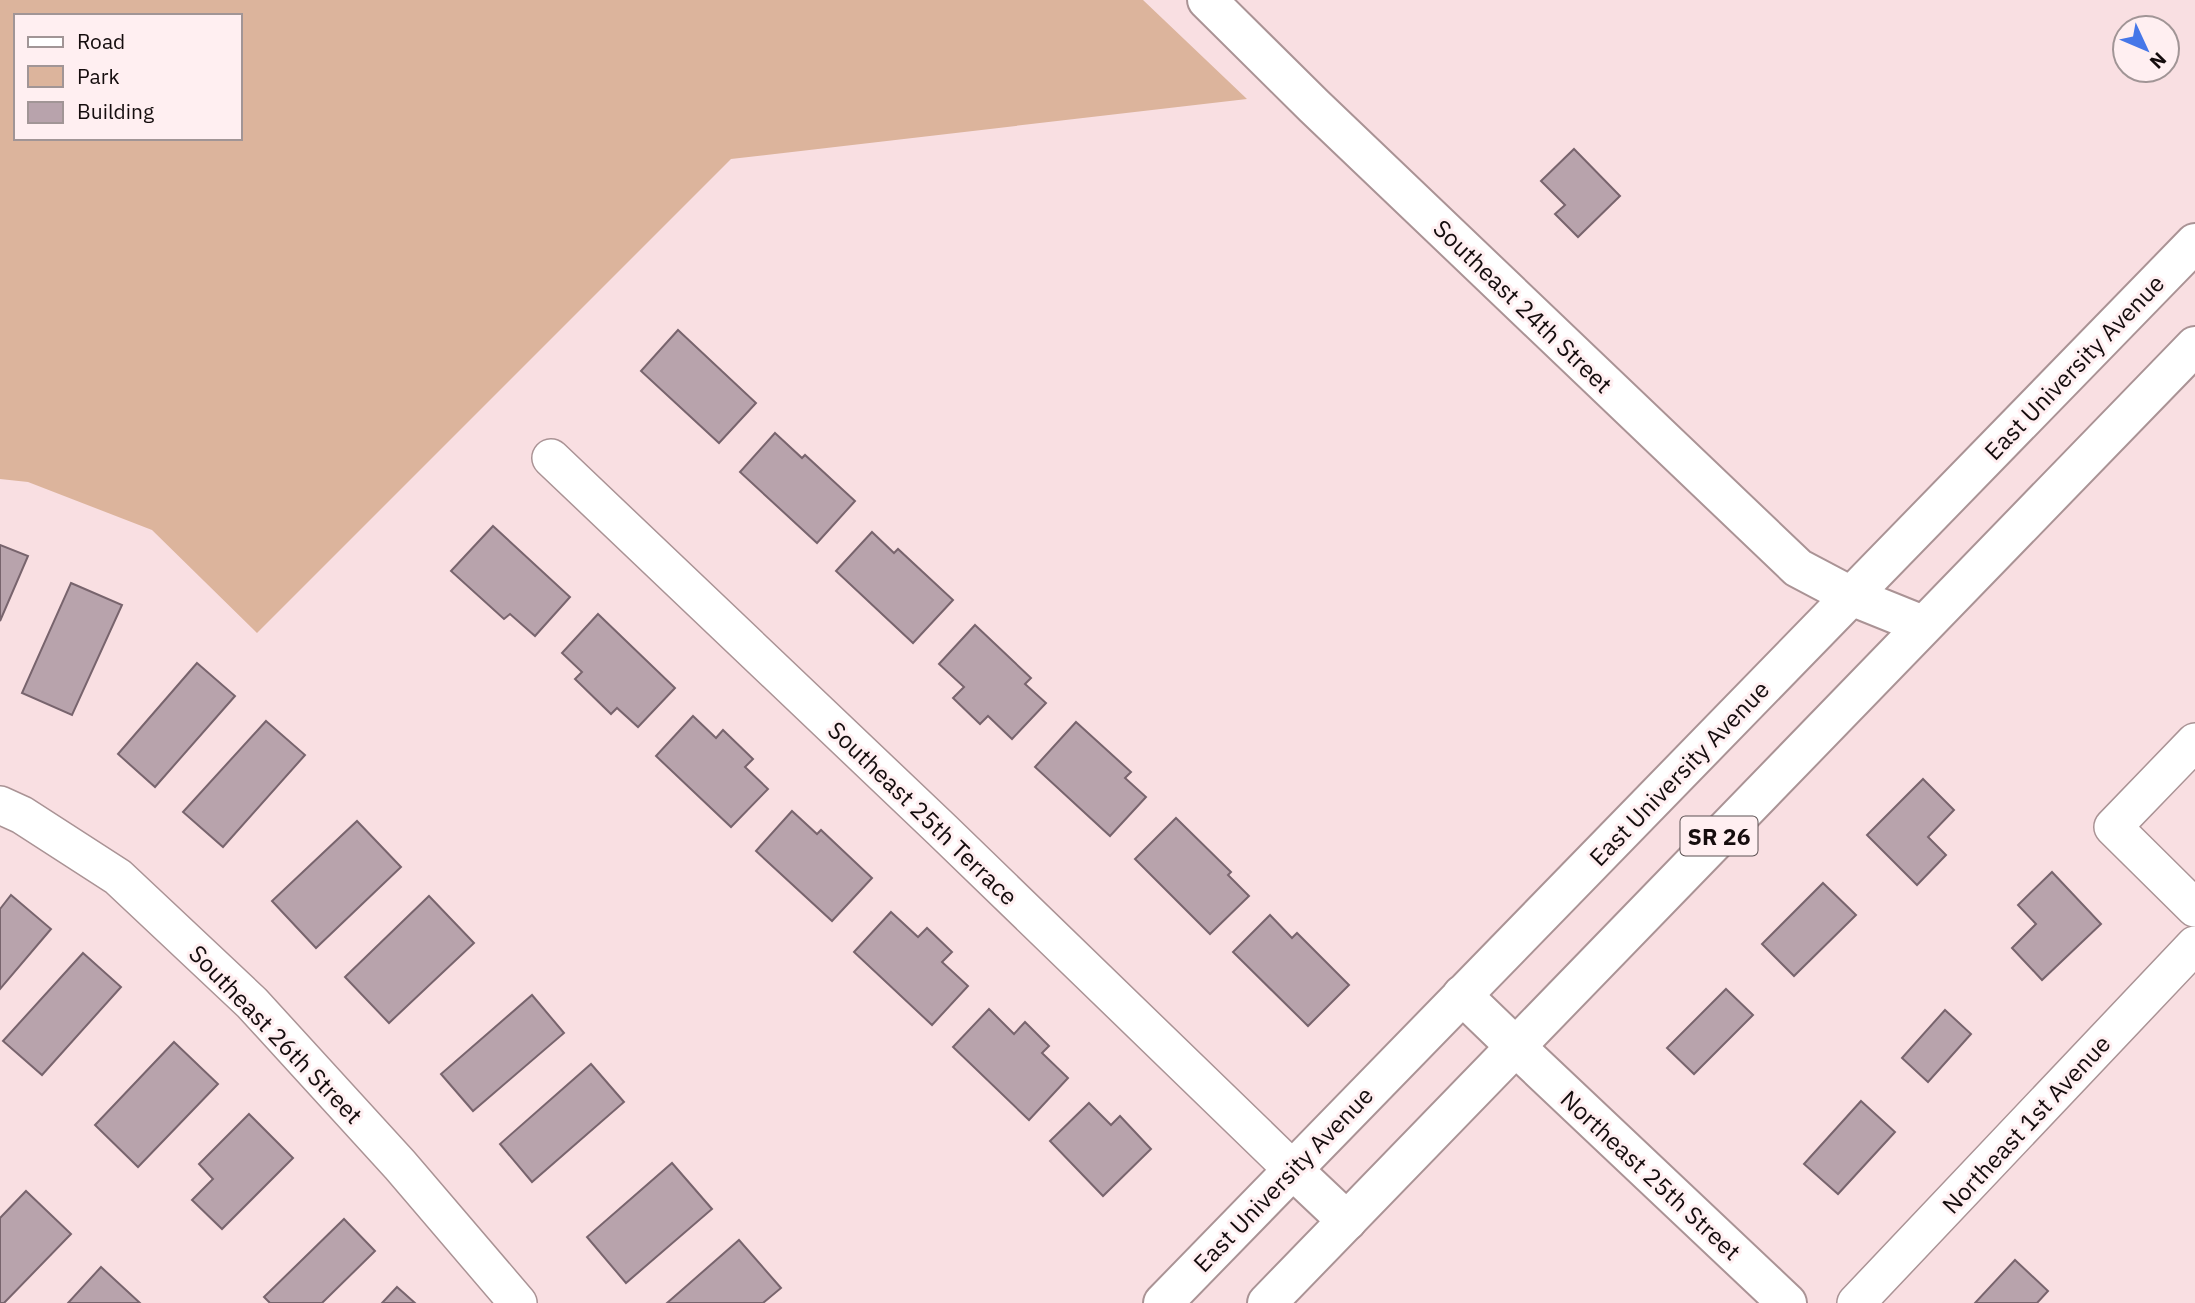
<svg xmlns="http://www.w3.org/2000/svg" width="2195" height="1303" font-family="'IBM Plex Sans',sans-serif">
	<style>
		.green { fill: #dcb49c; fill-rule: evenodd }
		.building { fill: #b8a3ac; stroke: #78646d; stroke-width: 2 }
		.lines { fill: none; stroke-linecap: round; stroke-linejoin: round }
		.street-casing { stroke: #aa9395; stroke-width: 40 }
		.secondary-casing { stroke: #aa9395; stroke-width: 42 }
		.primary-casing { stroke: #aa9395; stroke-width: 42 }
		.street { stroke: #fff; stroke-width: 37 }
		.secondary { stroke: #fff; stroke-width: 38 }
		.primary { stroke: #fff; stroke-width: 38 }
		.labels { text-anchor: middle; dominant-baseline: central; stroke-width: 6; stroke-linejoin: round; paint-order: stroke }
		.shield { fill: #ffeff1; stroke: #5b5152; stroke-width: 2 }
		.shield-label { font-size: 23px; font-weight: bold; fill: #150d0e }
		.street-label { font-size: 24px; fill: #150d0e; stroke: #ffeff1 }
	</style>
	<rect width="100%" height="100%" fill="#f9dfe2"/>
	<path class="green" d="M 0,0 L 1143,0 L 1247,99 L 731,159 L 257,633 L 152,530 L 28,482 L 0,479 ZM 16,16 L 240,16 L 240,138 L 16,138 Z"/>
	<g class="building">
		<polygon points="1574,149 1620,196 1578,237 1555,214 1565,205 1541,181"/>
		<polygon points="678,330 756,403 719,443 641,371"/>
		<polygon points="775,433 802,458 805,455 855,501 817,543 740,472"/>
		<polygon points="493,526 570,597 535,636 510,614 504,619 451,571"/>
		<polygon points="872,532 894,553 898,549 953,600 913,643 836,571"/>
		<polygon points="0,545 28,556 0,621"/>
		<polygon points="71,583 122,605 72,715 22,693"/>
		<polygon points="598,614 675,688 638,727 617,708 611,714 575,679 582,672 562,653"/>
		<polygon points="975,625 1031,678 1025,684 1046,703 1012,739 988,716 980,724 953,698 964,687 939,664"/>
		<polygon points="197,663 235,696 155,787 118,754"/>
		<polygon points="693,716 716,738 723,730 753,759 745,767 768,789 731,827 656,756"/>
		<polygon points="266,721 305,755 223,847 183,812"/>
		<polygon points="1076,722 1131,772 1125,778 1146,797 1110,836 1035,767"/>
		<polygon points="1923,779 1954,810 1928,837 1946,855 1917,885 1867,835"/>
		<polygon points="792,811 817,834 821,830 872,878 832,921 756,851"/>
		<polygon points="1176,818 1231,872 1228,875 1249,896 1210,934 1135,859"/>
		<polygon points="357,821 401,867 316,948 272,901"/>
		<polygon points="2052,872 2101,924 2042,980 2012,948 2036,924 2018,905"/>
		<polygon points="1823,883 1856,915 1794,976 1762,944"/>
		<polygon points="11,895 51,929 0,989 0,909"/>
		<polygon points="429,896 474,943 389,1023 345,977"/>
		<polygon points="891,912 918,937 927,928 952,952 942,962 968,986 932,1025 854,952"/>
		<polygon points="1270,915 1292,938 1297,933 1349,985 1308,1026 1233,952"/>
		<polygon points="83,953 121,987 42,1075 3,1041"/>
		<polygon points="1726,989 1753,1015 1694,1074 1667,1048"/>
		<polygon points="532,995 564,1033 473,1111 441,1074"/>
		<polygon points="989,1009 1014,1034 1025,1022 1049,1046 1042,1053 1068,1078 1029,1120 953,1047"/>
		<polygon points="1945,1010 1971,1034 1928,1082 1902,1058"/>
		<polygon points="174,1042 218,1084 138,1167 95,1125"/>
		<polygon points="591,1064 624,1102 532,1182 500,1144"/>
		<polygon points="1861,1101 1895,1132 1838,1194 1804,1164"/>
		<polygon points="1089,1103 1111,1125 1120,1116 1151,1149 1103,1196 1050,1141"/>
		<polygon points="249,1114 293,1158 222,1229 192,1200 213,1179 199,1164"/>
		<polygon points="672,1163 712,1209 626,1283 587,1237"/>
		<polygon points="26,1191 71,1234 4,1303 0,1303 0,1218"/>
		<polygon points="344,1219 375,1251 322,1303 270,1303 264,1297"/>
		<polygon points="739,1240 781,1288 763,1303 667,1303"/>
		<polygon points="2015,1260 2048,1291 2037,1303 1975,1303"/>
		<polygon points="101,1267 140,1303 68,1303"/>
		<polygon points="397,1287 415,1303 382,1303"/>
	</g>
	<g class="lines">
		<defs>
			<g id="street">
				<polyline points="551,458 942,830 1292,1169"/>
				<polyline points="2195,742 2113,827 2195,908"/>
				<polyline points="0,805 22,815 118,877 252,1003 400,1165 518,1303"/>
				<polyline points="1856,1303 2195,945"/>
			</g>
			<g id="secondary">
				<polyline points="1207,0 1314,106 1798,568 1851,596"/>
				<polyline points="1516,1047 1787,1303"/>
			</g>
			<g id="primary">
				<polyline points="1851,596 1923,625"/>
				<polyline points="1462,995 1516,1047"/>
				<polyline points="1292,1169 1347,1221"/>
				<polyline points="1163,1303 2195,243"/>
				<polyline points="1267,1303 2195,346"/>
			</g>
		</defs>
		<use href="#street" class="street-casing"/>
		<use href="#secondary" class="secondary-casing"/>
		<use href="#primary" class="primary-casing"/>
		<use href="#street" class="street"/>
		<use href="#secondary" class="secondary"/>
		<use href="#primary" class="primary"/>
	</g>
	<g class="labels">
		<rect class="shield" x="1680.5" y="816.5" width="77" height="39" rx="5"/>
		<g class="shield-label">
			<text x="1719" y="836">SR 26</text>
		</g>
		<g class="street-label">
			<text transform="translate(1523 306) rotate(44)">Southeast 24th Street</text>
			<text transform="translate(2074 367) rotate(-46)">East University Avenue</text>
			<text transform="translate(1679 773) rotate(-46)">East University Avenue</text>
			<text transform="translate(923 813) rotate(44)">Southeast 25th Terrace</text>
			<text transform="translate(276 1034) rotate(46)">Southeast 26th Street</text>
			<text transform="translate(2026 1124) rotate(-47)">Northeast 1st Avenue</text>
			<text transform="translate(1651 1175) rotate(43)">Northeast 25th Street</text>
			<text transform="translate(1283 1179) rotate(-46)">East University Avenue</text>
		</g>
	</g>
	<rect x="14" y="14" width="228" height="126" fill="#ffeff1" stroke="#a19596" stroke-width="2"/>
	<rect x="28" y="37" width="35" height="10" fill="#ffffff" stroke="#a19596" stroke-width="2"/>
	<text x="77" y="49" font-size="21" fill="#150d0e">Road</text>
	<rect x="28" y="66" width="35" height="21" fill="#dcb49c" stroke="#a19596" stroke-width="2"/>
	<text x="77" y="84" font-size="21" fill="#150d0e">Park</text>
	<rect x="28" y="102" width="35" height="21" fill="#b8a3ac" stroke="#a19596" stroke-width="2"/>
	<text x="77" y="119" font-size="21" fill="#150d0e">Building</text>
	<g transform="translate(2146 49) rotate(134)"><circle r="33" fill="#ffeff1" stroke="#a19596" stroke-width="2"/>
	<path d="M0-5L12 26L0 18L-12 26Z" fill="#4677e8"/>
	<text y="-10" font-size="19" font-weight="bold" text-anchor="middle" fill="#150d0e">N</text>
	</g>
</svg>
